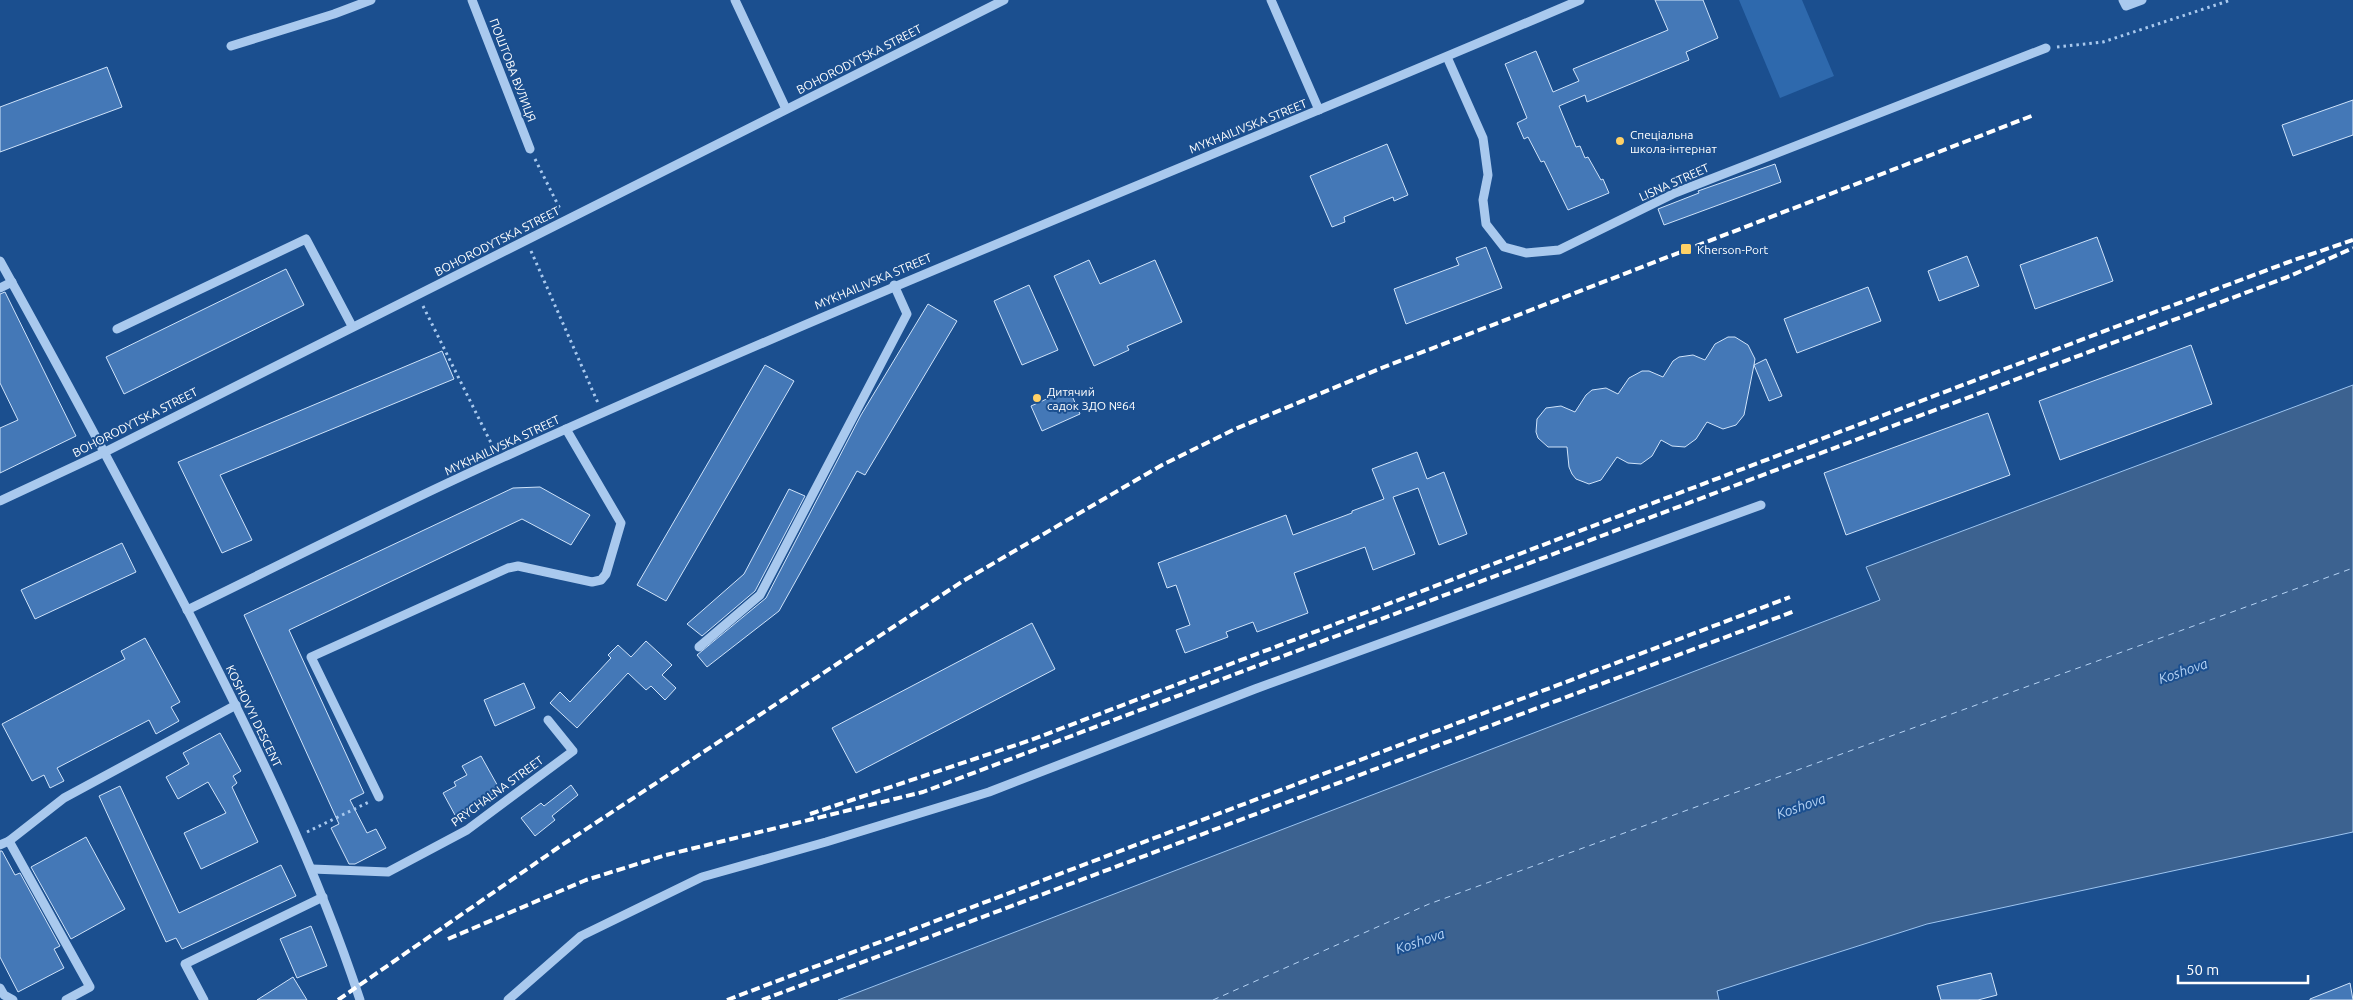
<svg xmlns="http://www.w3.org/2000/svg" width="2353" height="1000" font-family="Ubuntu,sans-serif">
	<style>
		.green { fill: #2e69ad }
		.water { fill: #3c6290; stroke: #9cc4f0 }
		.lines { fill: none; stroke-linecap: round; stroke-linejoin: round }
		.ferry { stroke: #b5d3f5; stroke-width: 1; stroke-dasharray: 6 5; stroke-linecap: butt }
		.building { fill: #4478b7; stroke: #cfe3fa }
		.path { stroke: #a9c9ee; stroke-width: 3; stroke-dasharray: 2.5 4; stroke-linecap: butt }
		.minor { stroke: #a9c9ee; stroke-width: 9 }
		.rail { stroke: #fff; stroke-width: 4; stroke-dasharray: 9 4; stroke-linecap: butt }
		.poi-dot { fill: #ffd166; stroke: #1b4f8f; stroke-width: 2 }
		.labels { text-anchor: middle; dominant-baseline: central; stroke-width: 4; stroke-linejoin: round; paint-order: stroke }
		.street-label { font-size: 12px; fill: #fff; stroke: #1b4f8f }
		.poi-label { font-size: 12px; fill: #fff; stroke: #1b4f8f; text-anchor: start }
		.water-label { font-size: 14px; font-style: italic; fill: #b5d3f5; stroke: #1b4f8f }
	</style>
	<rect width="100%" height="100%" fill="#1b4f8f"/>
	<polygon class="green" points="1739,0 1802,0 1834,76 1780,98"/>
	<polygon class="water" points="2353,385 2353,832 1927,924 1717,991 1719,1000 838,1000 1880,600 1866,567"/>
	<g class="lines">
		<polyline class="ferry" points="1213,1000 1429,904 2353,568"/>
	</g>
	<g class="building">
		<polygon points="1655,0 1703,0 1718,38 1686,52 1689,60 1587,102 1585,95 1559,106 1576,147 1580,146 1585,158 1588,157 1601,180 1603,179 1609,193 1568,210 1544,161 1541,162 1528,137 1524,139 1517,123 1527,118 1505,64 1536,51 1553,92 1579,81 1573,69 1668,30"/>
		<polygon points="107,67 122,107 0,152 0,107"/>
		<polygon points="2353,100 2353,135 2293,156 2282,125"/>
		<polygon points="1387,144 1408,195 1394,201 1393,197 1344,217 1345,222 1332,227 1310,176"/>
		<polygon points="1775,164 1781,182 1664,225 1658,209 1699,193 1698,191"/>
		<polygon points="2097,237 2113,281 2035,309 2020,265"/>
		<polygon points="1486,247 1502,288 1406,324 1394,289 1459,265 1456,258"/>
		<polygon points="1967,256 1979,286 1939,301 1928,271"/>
		<polygon points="1089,260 1100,284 1155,260 1182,322 1127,346 1129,350 1094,366 1054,276"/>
		<polygon points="286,269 304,305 124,394 106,357"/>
		<polygon points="1029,285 1058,350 1022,365 994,301"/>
		<polygon points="1868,287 1881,321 1797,353 1784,319"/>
		<polygon points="5,292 76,436 0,473 0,428 18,420 0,383 0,294"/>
		<polygon points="928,304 957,321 865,475 857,471 779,611 707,667 697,655 766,598 861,415"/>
		<polygon points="1728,337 1735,337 1748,345 1755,359 1754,365 1766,359 1782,396 1769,401 1754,365 1744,415 1736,425 1723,429 1707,422 1696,439 1685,447 1672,446 1661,440 1652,456 1641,464 1628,463 1617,457 1601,480 1589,484 1576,479 1572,474 1569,467 1567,447 1548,447 1538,438 1536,432 1537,419 1546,408 1561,406 1575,412 1586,395 1592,390 1606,388 1618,394 1629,378 1642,371 1649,371 1663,377 1673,361 1679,357 1693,355 1705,360 1715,344"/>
		<polygon points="2191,345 2212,404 2060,460 2039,401"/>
		<polygon points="442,351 454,379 220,475 252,540 222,553 178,462"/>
		<polygon points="765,365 794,381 666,601 637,585"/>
		<polygon points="1069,389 1080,414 1042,431 1031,406"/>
		<polygon points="1988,413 2010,475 1846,535 1824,473"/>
		<polygon points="1417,452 1427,479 1444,472 1467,534 1439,545 1418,488 1393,497 1415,554 1373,570 1365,547 1294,573 1308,613 1257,632 1253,622 1226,632 1228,637 1185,653 1176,630 1190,625 1176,585 1167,588 1158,563 1286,515 1293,535 1352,513 1352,511 1384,499 1372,469"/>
		<polygon points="540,487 590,515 571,545 522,519 289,630 364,793 350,800 367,833 376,829 386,848 355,864 349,864 331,828 339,824 244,615 513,488"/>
		<polygon points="789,489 805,496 755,591 702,636 687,624 744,574"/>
		<polygon points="122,543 136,572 35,619 21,590"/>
		<polygon points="1032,623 1055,669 856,773 832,728"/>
		<polygon points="145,638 180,702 171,707 179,721 156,734 149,720 57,768 64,781 50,788 44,775 32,781 2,724 125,659 121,651"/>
		<polygon points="646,641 672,665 662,675 676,688 665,700 651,686 646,690 628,673 577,728 550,703 560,692 570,702 611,658 608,655 618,645 631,657"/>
		<polygon points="524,683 535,708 495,726 484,700"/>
		<polygon points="220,733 241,771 233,776 237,783 232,787 258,842 201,869 184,833 226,813 208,782 178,799 166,777 189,764 183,753"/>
		<polygon points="481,756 500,790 455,815 443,793 456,786 454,782 467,775 462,766"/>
		<polygon points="571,785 578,795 552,816 555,820 535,836 521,818 541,803 544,806"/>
		<polygon points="120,786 179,913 281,865 296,896 182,949 176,938 166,942 99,796"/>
		<polygon points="86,837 125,909 71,939 31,867"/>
		<polygon points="0,851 2,851 15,875 20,873 60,946 54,949 64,968 18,992 0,957"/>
		<polygon points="311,926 327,966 297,978 280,939"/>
		<polygon points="1991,973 1997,995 1978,1000 1941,1000 1937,986"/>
		<polygon points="293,977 307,1000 257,1000"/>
		<polygon points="2350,983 2353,1000 2310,1000 2310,999"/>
	</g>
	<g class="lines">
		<g class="path">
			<polyline points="2057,47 2103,42 2231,0"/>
			<polyline points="535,159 560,209"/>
			<polyline points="531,251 598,403"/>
			<polyline points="423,306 494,449"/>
			<polyline points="307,832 369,802"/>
		</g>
		<g class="minor">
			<polyline points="472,0 530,149"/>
			<polyline points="735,0 786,109"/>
			<polyline points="1271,0 1319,110"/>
			<polyline points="2123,0 2126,6 2142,0"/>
			<polyline points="231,46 334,14 371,0"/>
			<polyline points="1447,57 1483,138 1488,175 1483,200 1486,224 1504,247 1526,253 1559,250 1675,193 2046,48"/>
			<path d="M 0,261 C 65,378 128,496 190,615 C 254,740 316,866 360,1000"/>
			<polyline points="0,288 12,282"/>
			<polyline points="117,329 306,239 352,326"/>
			<polyline points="0,501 105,452 1004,0"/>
			<path d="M 187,610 C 292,559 397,505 504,457 C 859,296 1222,153 1580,0"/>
			<polyline points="699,647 760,595 907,314 894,285"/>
			<polyline points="379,797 311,657 508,568 518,566 592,582 601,580 606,574 621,523 566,429"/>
			<polyline points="9,841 90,987 66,1000"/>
			<polyline points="0,845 9,841 64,798 236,705"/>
			<polyline points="312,869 388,872 467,830 573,751 548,720"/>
			<polyline points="0,988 4,995 13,1000"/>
			<polyline points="204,1000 185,964 323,897"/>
			<polyline points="508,1000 581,936 702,877 826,842 989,792 1255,689 1761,505"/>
		</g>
		<g class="rail">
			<polyline points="810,814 1031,740 2115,327 2294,260 2353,240"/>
			<polyline points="448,939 586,880 666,855 923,792 2290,276 2353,248"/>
			<polyline points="338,1000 559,847 963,581 1162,465 1235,429 1384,367 2034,115"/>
			<polyline points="727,1000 1790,597"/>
			<polyline points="762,1000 1795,611"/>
		</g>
	</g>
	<g class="poi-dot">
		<circle cx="1620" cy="141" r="5"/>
		<rect x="1680" y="243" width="12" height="12" rx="2.5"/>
		<circle cx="1037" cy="398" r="5"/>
	</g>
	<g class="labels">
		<g class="street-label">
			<text transform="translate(859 59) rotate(-27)">BOHORODYTSKA STREET</text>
			<text transform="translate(513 70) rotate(69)">ПОШТОВА ВУЛИЦЯ</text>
			<text transform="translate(1248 126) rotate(-22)">MYKHAILIVSKA STREET</text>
			<text transform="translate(1674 182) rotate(-24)">LISNA STREET</text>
			<text transform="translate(497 241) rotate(-27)">BOHORODYTSKA STREET</text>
			<text transform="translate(873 281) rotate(-23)">MYKHAILIVSKA STREET</text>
			<text transform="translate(135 422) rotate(-27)">BOHORODYTSKA STREET</text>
			<text transform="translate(502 445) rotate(-25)">MYKHAILIVSKA STREET</text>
			<text transform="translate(254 716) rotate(64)">KOSHOVYI DESCENT</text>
			<text transform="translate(497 791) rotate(-36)">PRYCHALNA STREET</text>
		</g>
		<g class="poi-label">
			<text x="1630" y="134">Спеціальна<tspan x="1630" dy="14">школа-інтернат</tspan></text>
			<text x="1697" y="249">Kherson-Port</text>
			<text x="1047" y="391">Дитячий<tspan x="1047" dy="14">садок ЗДО №64</tspan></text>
		</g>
		<g class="water-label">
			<text transform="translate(2183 671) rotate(-19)">Koshova</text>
			<text transform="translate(1801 806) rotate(-19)">Koshova</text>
			<text transform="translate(1420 941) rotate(-19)">Koshova</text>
		</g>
	</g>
	<path d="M2178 975v8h130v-8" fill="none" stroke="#ffffff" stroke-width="2.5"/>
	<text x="2186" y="975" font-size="15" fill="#ffffff" stroke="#1b4f8f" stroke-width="4" paint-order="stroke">50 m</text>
</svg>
